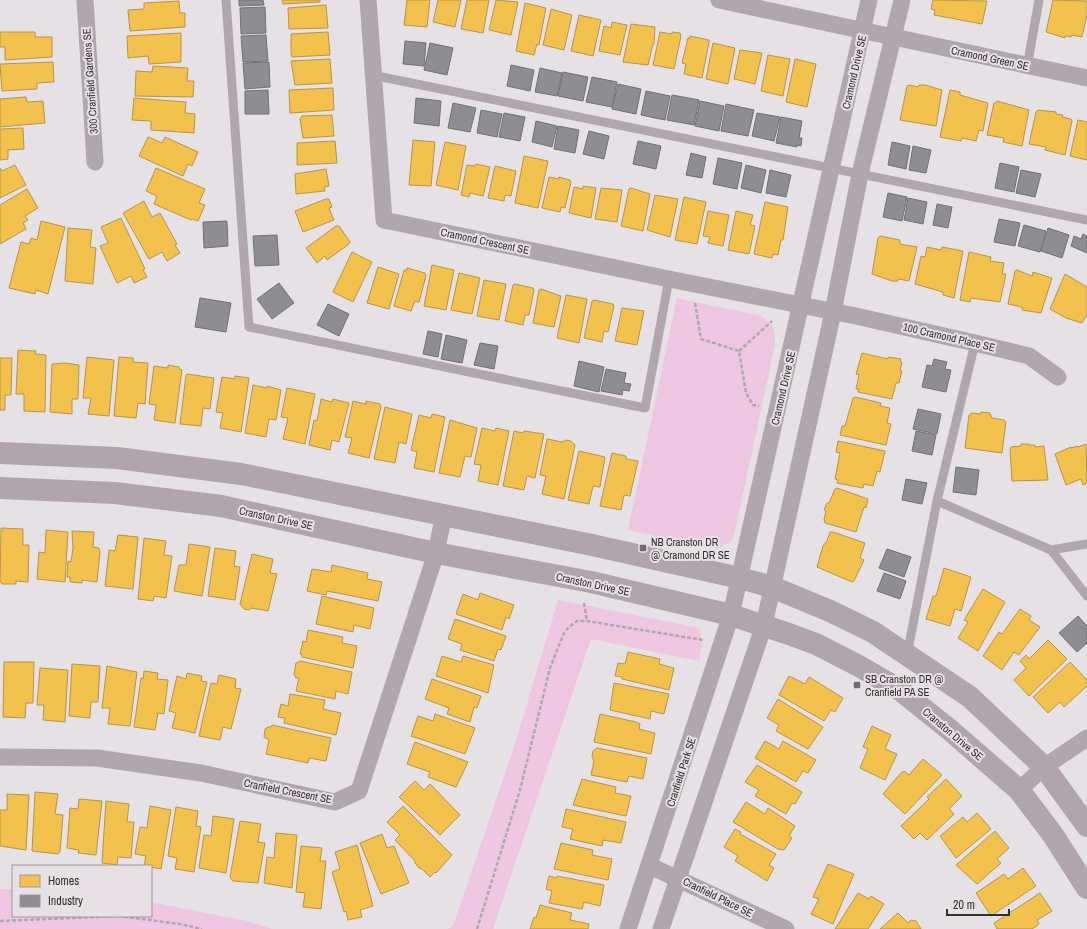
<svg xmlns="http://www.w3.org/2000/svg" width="1087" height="929" font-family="'Archivo Narrow',sans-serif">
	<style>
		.green { fill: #efc7e2 }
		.homes { fill: #f2c14e; stroke: #b89545 }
		.industry { fill: #8d8d92; stroke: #717175 }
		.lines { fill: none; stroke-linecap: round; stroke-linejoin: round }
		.path { stroke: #afa8ad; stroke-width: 2.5; stroke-dasharray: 4 2; stroke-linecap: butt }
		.lane { stroke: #b0a6ad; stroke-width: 9 }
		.street { stroke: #b0a6ad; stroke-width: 17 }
		.secondary { stroke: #b0a5ac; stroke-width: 22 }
		.poi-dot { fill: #706d6f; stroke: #e7e0e5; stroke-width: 1.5 }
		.labels { text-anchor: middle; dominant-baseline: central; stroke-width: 4; stroke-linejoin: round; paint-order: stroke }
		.street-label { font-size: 11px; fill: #312f30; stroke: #e7e0e5 }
		.poi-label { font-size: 11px; fill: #312f30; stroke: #e7e0e5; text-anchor: start }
	</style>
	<rect width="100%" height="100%" fill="#e6e1e4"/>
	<g class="green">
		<path d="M 677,298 L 761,316 C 775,325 775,329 775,345 L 737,521 L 733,539 L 718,549 L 628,530 Z"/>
		<polygon points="558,600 700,628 702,646 699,661 591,639 493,929 447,929 453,926 514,747"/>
		<polygon points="0,889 13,889 13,916 151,916 151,902 247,921 272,929 0,929"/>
	</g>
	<g class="homes">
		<polygon points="282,0 320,0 320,2 283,4"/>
		<polygon points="407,0 430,0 427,27 404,25"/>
		<polygon points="438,0 461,0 455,27 433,22"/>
		<polygon points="467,0 489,0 483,33 461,29"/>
		<polygon points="496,0 518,2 511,35 489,30"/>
		<polygon points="933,0 987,1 982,24 934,15 935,10 931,9"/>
		<polygon points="1053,0 1087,1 1087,15 1082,37 1072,35 1071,37 1065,36 1065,38 1046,32"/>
		<polygon points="179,1 180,13 185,13 185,27 130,31 128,10 144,9 144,3"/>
		<polygon points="525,3 546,8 539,45 537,44 534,55 516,51"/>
		<polygon points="326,5 328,28 289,29 288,8"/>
		<polygon points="551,9 572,15 564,50 543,45"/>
		<polygon points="579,15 601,20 593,56 571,51"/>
		<polygon points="612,22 627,25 620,55 599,51 604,26 611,28"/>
		<polygon points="631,24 655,27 654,44 653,44 648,65 623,62"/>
		<polygon points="0,32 35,32 35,37 52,37 52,57 5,60 5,47 0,47"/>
		<polygon points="328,32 330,55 292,57 291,54 291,34"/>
		<polygon points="660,32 672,34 672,32 680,33 681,36 674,69 653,65"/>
		<polygon points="181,33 181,62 149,64 148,56 128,58 127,36"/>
		<polygon points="690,36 709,40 709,42 702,78 684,74 686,64 682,63 688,38 690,38"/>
		<polygon points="713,43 735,48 728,84 706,79"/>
		<polygon points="740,50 762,53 755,84 734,79"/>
		<polygon points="768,55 790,59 783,96 761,91"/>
		<polygon points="330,59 332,83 295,85 291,61"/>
		<polygon points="795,59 816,64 807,107 786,102"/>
		<polygon points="53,62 54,82 37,83 37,89 2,91 0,64"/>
		<polygon points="153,66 188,68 187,81 194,81 193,97 135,96 136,71 152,72"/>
		<polygon points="909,85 918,87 919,85 925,85 942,90 936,126 900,120 907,86"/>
		<polygon points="333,88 334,110 290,113 289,90"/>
		<polygon points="950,90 960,92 960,95 988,103 983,131 979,130 976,141 962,138 961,141 940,137"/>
		<polygon points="26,97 27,102 43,101 45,123 0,127 0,99"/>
		<polygon points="134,98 186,102 185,113 195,114 194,133 151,130 151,121 132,120"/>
		<polygon points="997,101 1029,110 1022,146 1003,142 1004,138 987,135 994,103 996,103"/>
		<polygon points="1038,110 1056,112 1056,114 1063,115 1062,117 1071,119 1072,121 1065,155 1045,150 1046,147 1029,144 1036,112"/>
		<polygon points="332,115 334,136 303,138 300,119 302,116"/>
		<polygon points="1078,120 1087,122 1087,160 1070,156"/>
		<polygon points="23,128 24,149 8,150 8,159 0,160 0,129"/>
		<polygon points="148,137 162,143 165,137 198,152 192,166 188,164 183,176 139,156"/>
		<polygon points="413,140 435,142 431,186 409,185"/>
		<polygon points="335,141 337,163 297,165 297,143"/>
		<polygon points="445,142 466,146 458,190 436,185"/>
		<polygon points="524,156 548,161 538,208 515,203"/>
		<polygon points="476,164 490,167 483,196 470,193 469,197 461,195 467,165 475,166"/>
		<polygon points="15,165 26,185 0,198 0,168 2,171"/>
		<polygon points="495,166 516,171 511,196 505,195 504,201 488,198"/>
		<polygon points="156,168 205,189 199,203 205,205 198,221 192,219 191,220 154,204 157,196 146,191"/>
		<polygon points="326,169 329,186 324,187 325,191 296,194 295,174"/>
		<polygon points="549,177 559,179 559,177 570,180 571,182 565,208 561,207 560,212 542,208"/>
		<polygon points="583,186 596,188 591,218 569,213 574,187 583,189"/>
		<polygon points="601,188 622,190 617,222 595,219"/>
		<polygon points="631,188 650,194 643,231 621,226 629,189"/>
		<polygon points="27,189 38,208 25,216 28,220 23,223 26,229 0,244 0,205"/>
		<polygon points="655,195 678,199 670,237 647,230"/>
		<polygon points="684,197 706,202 697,244 675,240"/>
		<polygon points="326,199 329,199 332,207 329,208 334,220 303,232 295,211"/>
		<polygon points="144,201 152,217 160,213 177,244 175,245 180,253 167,261 162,252 149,259 123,213"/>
		<polygon points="765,202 788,207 783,240 781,240 778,255 773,254 772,258 754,254"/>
		<polygon points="708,211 729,215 723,246 708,243 710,237 703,236"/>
		<polygon points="736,211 753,215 750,225 755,226 749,254 728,250"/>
		<polygon points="121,218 145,269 143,270 147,277 134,283 131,276 117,283 100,246 108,243 101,227"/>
		<polygon points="41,221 65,227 48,294 36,290 35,294 9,288 21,242 29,244 31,238 37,240"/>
		<polygon points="336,226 339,226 350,242 349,244 327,260 325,256 317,263 306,248"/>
		<polygon points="68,228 92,230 90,247 96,248 93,284 65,281"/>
		<polygon points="880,236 900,240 900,244 917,247 909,281 898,279 898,281 892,281 872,274 878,238"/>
		<polygon points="927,247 941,250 942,247 963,251 954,298 943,295 943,292 915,284 921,256 925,257"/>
		<polygon points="352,252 372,262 353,302 333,292"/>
		<polygon points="969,252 991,257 990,261 1004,263 1002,274 1006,274 1000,302 971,298 970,302 960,300"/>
		<polygon points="432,265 454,270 446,310 424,306"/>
		<polygon points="378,267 399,274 389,309 367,303"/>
		<polygon points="407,268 425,273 426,276 419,302 415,301 411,311 394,306 404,270 406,271"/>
		<polygon points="1017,270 1032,276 1033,272 1052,278 1041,313 1022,310 1023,308 1018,306 1008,304 1015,271"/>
		<polygon points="459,273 480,278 472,314 451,310"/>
		<polygon points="1065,274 1087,287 1087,314 1082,323 1066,318 1050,309"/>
		<polygon points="484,280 506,284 499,320 477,316"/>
		<polygon points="515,284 533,288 534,290 529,315 525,315 523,325 505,321 513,285"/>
		<polygon points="541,289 561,296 554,327 533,323 539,290"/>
		<polygon points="566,295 587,299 579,343 557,338"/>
		<polygon points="594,300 613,304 614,306 608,332 604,331 602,342 584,338 592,301"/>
		<polygon points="622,308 644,311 637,345 615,341"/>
		<polygon points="18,350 36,351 35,354 46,355 45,412 24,411 24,394 16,394"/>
		<polygon points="862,353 888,359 888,357 901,359 900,361 902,362 900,371 902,371 899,383 896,383 892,399 858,392 859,389 856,389 859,375 856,374"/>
		<polygon points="87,357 114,360 109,416 88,414 91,398 83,398"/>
		<polygon points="119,357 133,358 133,362 148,363 145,404 138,403 136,418 114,416"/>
		<polygon points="0,358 12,358 11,395 5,395 5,410 0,410"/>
		<polygon points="65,363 79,365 78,399 72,399 72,414 50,412 52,364"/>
		<polygon points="168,365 179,367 179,369 182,370 175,423 154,420 156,405 149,404 154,366 168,368"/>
		<polygon points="187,374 214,378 210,409 203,408 201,426 180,424 186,375"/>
		<polygon points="235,376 249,378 241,432 220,428 223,413 216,412 222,377 235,379"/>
		<polygon points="253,385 267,388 267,386 281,390 276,420 269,419 266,437 245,433"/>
		<polygon points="287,388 315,394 305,444 283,439 288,418 281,417"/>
		<polygon points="855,397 881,403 880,406 890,408 887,423 891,424 886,445 840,435 842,426 845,426 853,398"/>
		<polygon points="321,399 332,402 333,399 349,403 339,442 332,440 330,450 309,445 314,420 317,421"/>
		<polygon points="353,401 366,404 366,401 380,404 381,407 369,458 348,453 352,438 345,437"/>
		<polygon points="385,407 412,414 406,444 399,442 395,463 374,459"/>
		<polygon points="981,412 990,413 992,418 1004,420 1006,422 1002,453 965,448 969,415 972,413 981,414"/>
		<polygon points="432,414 445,417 434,472 414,468 417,452 411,450 419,415 431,418"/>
		<polygon points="450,420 477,428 471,457 465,456 460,477 439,473"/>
		<polygon points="482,428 495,431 496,428 509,431 498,485 478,481 481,465 474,464"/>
		<polygon points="514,431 523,433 524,431 544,434 535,478 527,476 524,490 503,486"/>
		<polygon points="547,439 562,442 566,440 571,441 575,445 564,499 542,494 546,476 540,475"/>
		<polygon points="838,441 885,451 880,472 877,471 873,486 864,484 863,488 837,483 838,480 835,479 840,453 836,452"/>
		<polygon points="1021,444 1029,444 1029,445 1035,445 1035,447 1044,446 1048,480 1012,481 1010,449 1011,447 1021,446"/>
		<polygon points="1086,444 1087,483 1083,485 1081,479 1066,485 1055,454 1071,447 1071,448 1078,446 1078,447"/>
		<polygon points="579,451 605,457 600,487 593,486 589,504 568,500"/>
		<polygon points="612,453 626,456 626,459 638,461 630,496 624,495 621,510 600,506"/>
		<polygon points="837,488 868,499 866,508 864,507 856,532 825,523 824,520 826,511 824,510 827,503 829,503 835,489"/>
		<polygon points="1,528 23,529 23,545 29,545 28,582 16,581 16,584 2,584 0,581"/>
		<polygon points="46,530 68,532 65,582 37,579 39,552 45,553"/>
		<polygon points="72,531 94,532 93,547 99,548 100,552 97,582 82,580 82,583 70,582 70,577 67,577 68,561 71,562 73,548"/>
		<polygon points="830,532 833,532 865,543 860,558 864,560 854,581 852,582 817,567 823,546 827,541"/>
		<polygon points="118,535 138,537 133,589 105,586 109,550 115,551"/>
		<polygon points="144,538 166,541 164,555 172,556 166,598 154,596 153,601 138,599"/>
		<polygon points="189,544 210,547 202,596 174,591 179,565 186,565"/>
		<polygon points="215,548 236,551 234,566 240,567 235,600 208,596"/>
		<polygon points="252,554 273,559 270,573 277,574 268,611 252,608 249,610 244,609 240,604"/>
		<polygon points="332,565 368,573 367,579 382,582 378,601 327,591 326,595 307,591 312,569 331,572"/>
		<polygon points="944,568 971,577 961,611 955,609 950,626 926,619 933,596 936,596"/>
		<polygon points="983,589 1005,602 978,651 958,638 968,622 964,620"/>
		<polygon points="480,593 514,605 509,619 506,617 502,630 456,614 463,594 478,600"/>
		<polygon points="322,596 374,608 370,629 354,625 353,632 316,624"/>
		<polygon points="1020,609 1031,616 1029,620 1040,627 1019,655 1014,652 1002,670 983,656 999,632 1002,634"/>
		<polygon points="455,619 506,636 501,650 498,649 494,661 460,650 462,644 448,639"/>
		<polygon points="308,630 343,637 342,643 357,646 353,668 302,657 302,655 300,654 303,641 306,642"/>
		<polygon points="1048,640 1067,659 1029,696 1014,680 1026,668 1020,661 1026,655 1029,659"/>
		<polygon points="628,652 660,659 659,664 674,668 669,690 622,679 622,677 615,676 618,663 625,664"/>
		<polygon points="442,656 461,662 463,656 494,665 488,693 436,676"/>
		<polygon points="300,661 352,672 348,694 336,691 335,699 296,691 299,678 296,678 294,674 296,663"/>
		<polygon points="4,662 34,662 33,703 26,703 25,718 3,717"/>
		<polygon points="1070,662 1087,680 1087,686 1064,707 1060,702 1048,713 1033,697"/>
		<polygon points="72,664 100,666 98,702 91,702 90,718 69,716"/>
		<polygon points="107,666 137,672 130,726 108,724 110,708 102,708"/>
		<polygon points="40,668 68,670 65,722 43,720 44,705 37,705"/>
		<polygon points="144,671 158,673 157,679 168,680 164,714 158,713 155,730 134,727 141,678 143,679"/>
		<polygon points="187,673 202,676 201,681 207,682 195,733 172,728 176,713 169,711 177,676 186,679"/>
		<polygon points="219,675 236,679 235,688 241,689 231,729 223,727 220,740 199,736 211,683 217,684"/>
		<polygon points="789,676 805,684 809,677 843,698 835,712 831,710 824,721 779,695"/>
		<polygon points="432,679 481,696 477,708 474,707 470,722 447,714 449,708 425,699"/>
		<polygon points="614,683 669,694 664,714 651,711 650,719 610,710"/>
		<polygon points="290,694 325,700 323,709 341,713 336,735 284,723 285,718 278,717 281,704 288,706"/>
		<polygon points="778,699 823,727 808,749 776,731 779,725 767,718"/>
		<polygon points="435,714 475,728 465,754 411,736 418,716 433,721"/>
		<polygon points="600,714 636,722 640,724 639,729 655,733 651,754 594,742"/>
		<polygon points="272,725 331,738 326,761 309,758 308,763 266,754 269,740 264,737 265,729 268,727 271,727"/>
		<polygon points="872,726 891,735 885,749 897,754 885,780 860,768 868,749 863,747"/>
		<polygon points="765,741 779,749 783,741 816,760 808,773 803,771 796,782 755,758"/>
		<polygon points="415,742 468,762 456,787 428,777 430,772 407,764"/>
		<polygon points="597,748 647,758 643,779 629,776 627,782 591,775 594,761 592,757 593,751"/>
		<polygon points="923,759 942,775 905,814 883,794 900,774 904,771 909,775"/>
		<polygon points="757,765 802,792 795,804 792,803 786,814 755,796 759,790 745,782"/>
		<polygon points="582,779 616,787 615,793 631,796 626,816 573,805"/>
		<polygon points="946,779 962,796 949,809 954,814 927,840 920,833 914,839 901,826 929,799 927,797"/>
		<polygon points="415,781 424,790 430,784 460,815 440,835 399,797"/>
		<polygon points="35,792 58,794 55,814 63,815 60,852 58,854 32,851"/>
		<polygon points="7,794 29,795 26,850 0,846 0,810 7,810"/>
		<polygon points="79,799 102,801 96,855 78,853 79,850 67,848 70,808 78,809"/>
		<polygon points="106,801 129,804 127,822 134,822 131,858 118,857 117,865 102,863"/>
		<polygon points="746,802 765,814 768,808 795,826 789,836 792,838 784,850 778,849 733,822"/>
		<polygon points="150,806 171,810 161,869 144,866 146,856 135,854 140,827 147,828"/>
		<polygon points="403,806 452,855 436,873 435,872 430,877 422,869 419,868 415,863 415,861 395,840 400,835 387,822"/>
		<polygon points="176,807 198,811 196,826 201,827 194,872 175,869 177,858 168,856"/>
		<polygon points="566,809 626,822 621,843 603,840 602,846 570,839 573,829 562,827"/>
		<polygon points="977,813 991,829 956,858 940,836 963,817 967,822"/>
		<polygon points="213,816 234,819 226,873 199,868 204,835 211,836"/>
		<polygon points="240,821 261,824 258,842 265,843 258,883 233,881 230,877"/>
		<polygon points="735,829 741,832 740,834 776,854 769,865 774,868 767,881 735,861 738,856 724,847"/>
		<polygon points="995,831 1009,848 997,859 1001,863 977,884 956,865"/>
		<polygon points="276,833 297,835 292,888 264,883 267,857 274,858"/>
		<polygon points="382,834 387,848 394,846 409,883 381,894 360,843"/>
		<polygon points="561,843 593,850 592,855 612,859 608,880 554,869"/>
		<polygon points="357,845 373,906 360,910 362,917 348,920 346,911 344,912 332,872 340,869 335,852"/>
		<polygon points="301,846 322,848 320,861 326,861 321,909 303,907 305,893 296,892"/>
		<polygon points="828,864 854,874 833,924 811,914 819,899 813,897"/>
		<polygon points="1023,868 1036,886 991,916 976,893 1004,874 1008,879"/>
		<polygon points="549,876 556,878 557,876 604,885 600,906 584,902 582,909 549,903 552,891 546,889"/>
		<polygon points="858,893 869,899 871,896 884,904 868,929 835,929"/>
		<polygon points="1040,893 1052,911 1037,920 1039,923 1038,925 1032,929 997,929 994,923"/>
		<polygon points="540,905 572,913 570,920 589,924 588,929 530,929 534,917 536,918"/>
		<polygon points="898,913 908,923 911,920 916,921 921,929 880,929"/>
	</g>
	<g class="industry">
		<polygon points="239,0 263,0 264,5 239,6"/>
		<polygon points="265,7 266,33 241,34 240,8"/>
		<polygon points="266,35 268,61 243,62 241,36"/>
		<polygon points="405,41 426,43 424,66 403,64"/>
		<polygon points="430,43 453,48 447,75 424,70"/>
		<polygon points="269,62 270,87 245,89 243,63"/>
		<polygon points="511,65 534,70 530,91 507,86"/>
		<polygon points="540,68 562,73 557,96 535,92"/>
		<polygon points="563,72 588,77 583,101 558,96"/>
		<polygon points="592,77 617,82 612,107 586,102"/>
		<polygon points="618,84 641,89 636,114 612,109"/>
		<polygon points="268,90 269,114 245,114 245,91"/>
		<polygon points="646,91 670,96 665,120 641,115"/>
		<polygon points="672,95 699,100 694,125 667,120"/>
		<polygon points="416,98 441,101 439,126 414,123"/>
		<polygon points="700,101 724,106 719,131 695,126"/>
		<polygon points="453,103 476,108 470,132 448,128"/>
		<polygon points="726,104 754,110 748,136 721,131"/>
		<polygon points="481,110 502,114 497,137 477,133"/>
		<polygon points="504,113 525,117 520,141 499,137"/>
		<polygon points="757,113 780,117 774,141 752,136"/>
		<polygon points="781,117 802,121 799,138 802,138 801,146 797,145 797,147 776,143"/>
		<polygon points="536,121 557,126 552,147 532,142"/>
		<polygon points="558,126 579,130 575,153 554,149"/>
		<polygon points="589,131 609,136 604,159 583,154"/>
		<polygon points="638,141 661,146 656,169 633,164"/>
		<polygon points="892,142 910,146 906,169 888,165"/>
		<polygon points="913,146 931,150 926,173 909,170"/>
		<polygon points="691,153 706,157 702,178 686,175"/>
		<polygon points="718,158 742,163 737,189 713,184"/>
		<polygon points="1000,163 1019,167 1014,192 995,188"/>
		<polygon points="746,165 766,170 761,193 741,188"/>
		<polygon points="770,170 791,175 786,197 766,193"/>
		<polygon points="1021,170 1041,174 1035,197 1016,193"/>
		<polygon points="888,193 907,197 902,221 883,217"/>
		<polygon points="908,198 927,202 923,224 904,220"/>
		<polygon points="937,204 952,207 948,228 933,225"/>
		<polygon points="999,219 1020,223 1015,246 994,242"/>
		<polygon points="227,221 228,246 204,248 203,222"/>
		<polygon points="1024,225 1046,231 1040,252 1018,246"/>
		<polygon points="1048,228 1069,235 1062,258 1041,251"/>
		<polygon points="1083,234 1087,236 1087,253 1071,246 1074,236 1081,239"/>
		<polygon points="277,235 279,265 255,266 253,236"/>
		<polygon points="279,283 294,303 272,319 257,299"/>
		<polygon points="200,298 231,303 226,332 195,327"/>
		<polygon points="328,304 349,314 339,336 317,325"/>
		<polygon points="428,331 442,334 438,357 423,354"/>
		<polygon points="446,335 467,340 462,363 441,359"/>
		<polygon points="480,343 498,346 494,369 474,365"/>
		<polygon points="934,359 947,362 945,369 951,370 946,392 922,387 927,365 932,366"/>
		<polygon points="579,361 604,367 599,392 574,386"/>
		<polygon points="606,369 626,373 624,383 631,384 629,391 623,390 622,395 601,391"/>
		<polygon points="918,409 941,414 937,434 913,429"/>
		<polygon points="916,431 936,435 932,455 912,451"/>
		<polygon points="956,467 979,470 976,495 953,492"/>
		<polygon points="906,479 927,483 922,504 902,500"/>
		<polygon points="887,549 911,557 904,577 879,568"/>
		<polygon points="884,573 906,581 900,599 877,591"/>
		<polygon points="1078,616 1087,626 1087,643 1077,652 1059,633"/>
	</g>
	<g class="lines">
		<g class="path">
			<polyline points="695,303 701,339 739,351 746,393 753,405 759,406"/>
			<polyline points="739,351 772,321"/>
			<polyline points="584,603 587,621"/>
			<polyline points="118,916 180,924 202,929"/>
			<polyline points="0,921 117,916"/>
			<polyline points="477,929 520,790 550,668 564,633 569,627 577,621 587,621 703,640"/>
		</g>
		<g class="lane">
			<polyline points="226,0 249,327 645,408 669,279"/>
			<polyline points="1027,67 1039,0"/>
			<polyline points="372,75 1087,220"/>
			<polyline points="937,501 1051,550 1087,544"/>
			<polyline points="1051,550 1087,596"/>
			<polyline points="907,655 937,501 975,343"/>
		</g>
		<g class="street">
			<polyline points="85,0 95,162"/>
			<polyline points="368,0 384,220 669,279 856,316 975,343 1029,356 1058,377"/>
			<polyline points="719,0 1087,78"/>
			<polyline points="0,757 97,758 201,773 335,802 359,791 436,553 444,514"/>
			<polyline points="1019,790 1044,767 1087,738"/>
			<polyline points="650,866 786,929"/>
			<polyline points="628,929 731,615 869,0"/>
			<polyline points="661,929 764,625 833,312 860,174 902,0"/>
		</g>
		<g class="secondary">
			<polyline points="0,453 117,458 241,474 592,545 740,578 772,587 830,611 873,632 970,697 1044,767 1087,826"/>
			<polyline points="0,488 115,493 221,506 436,553 591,582 731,615 789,634 816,644 859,666 900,690 950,730 1019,790 1053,835 1087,888"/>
		</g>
	</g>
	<g class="poi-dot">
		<rect x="639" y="544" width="8" height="8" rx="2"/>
		<rect x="853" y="681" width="8" height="8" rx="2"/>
	</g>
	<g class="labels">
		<g class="street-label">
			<text transform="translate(990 58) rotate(12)">Cramond Green SE</text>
			<text transform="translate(854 72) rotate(-77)">Cramond Drive SE</text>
			<text transform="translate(90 81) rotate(-94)">300 Cranfield Gardens SE</text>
			<text transform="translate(485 241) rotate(12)">Cramond Crescent SE</text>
			<text transform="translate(949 337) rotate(13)">100 Cramond Place SE</text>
			<text transform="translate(783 388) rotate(-77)">Cramond Drive SE</text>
			<text transform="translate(276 518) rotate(12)">Cranston Drive SE</text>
			<text transform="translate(593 584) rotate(12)">Cranston Drive SE</text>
			<text transform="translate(953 734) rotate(40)">Cranston Drive SE</text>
			<text transform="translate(681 772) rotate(-72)">Cranfield Park SE</text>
			<text transform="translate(288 791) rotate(11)">Cranfield Crescent SE</text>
			<text transform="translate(718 897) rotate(26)">Cranfield Place SE</text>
		</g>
		<g class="poi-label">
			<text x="651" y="542">NB Cranston DR<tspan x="651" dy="13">@ Cramond DR SE</tspan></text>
			<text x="865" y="679">SB Cranston DR @<tspan x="865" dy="13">Cranfield PA SE</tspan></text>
		</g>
	</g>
	<rect x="12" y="865" width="140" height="52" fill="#e7e0e5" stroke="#9e999d"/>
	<rect x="20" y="875" width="20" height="12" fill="#f2c14e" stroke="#9e999d"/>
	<text x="48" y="885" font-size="12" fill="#312f30">Homes</text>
	<rect x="20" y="895" width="20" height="12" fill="#8d8d92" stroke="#9e999d"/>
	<text x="48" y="905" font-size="12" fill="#312f30">Industry</text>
	<path d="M947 909v6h62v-6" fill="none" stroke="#312f30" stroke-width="2"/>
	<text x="953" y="909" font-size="12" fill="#312f30" stroke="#e7e0e5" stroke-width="3" paint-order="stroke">20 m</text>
</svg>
